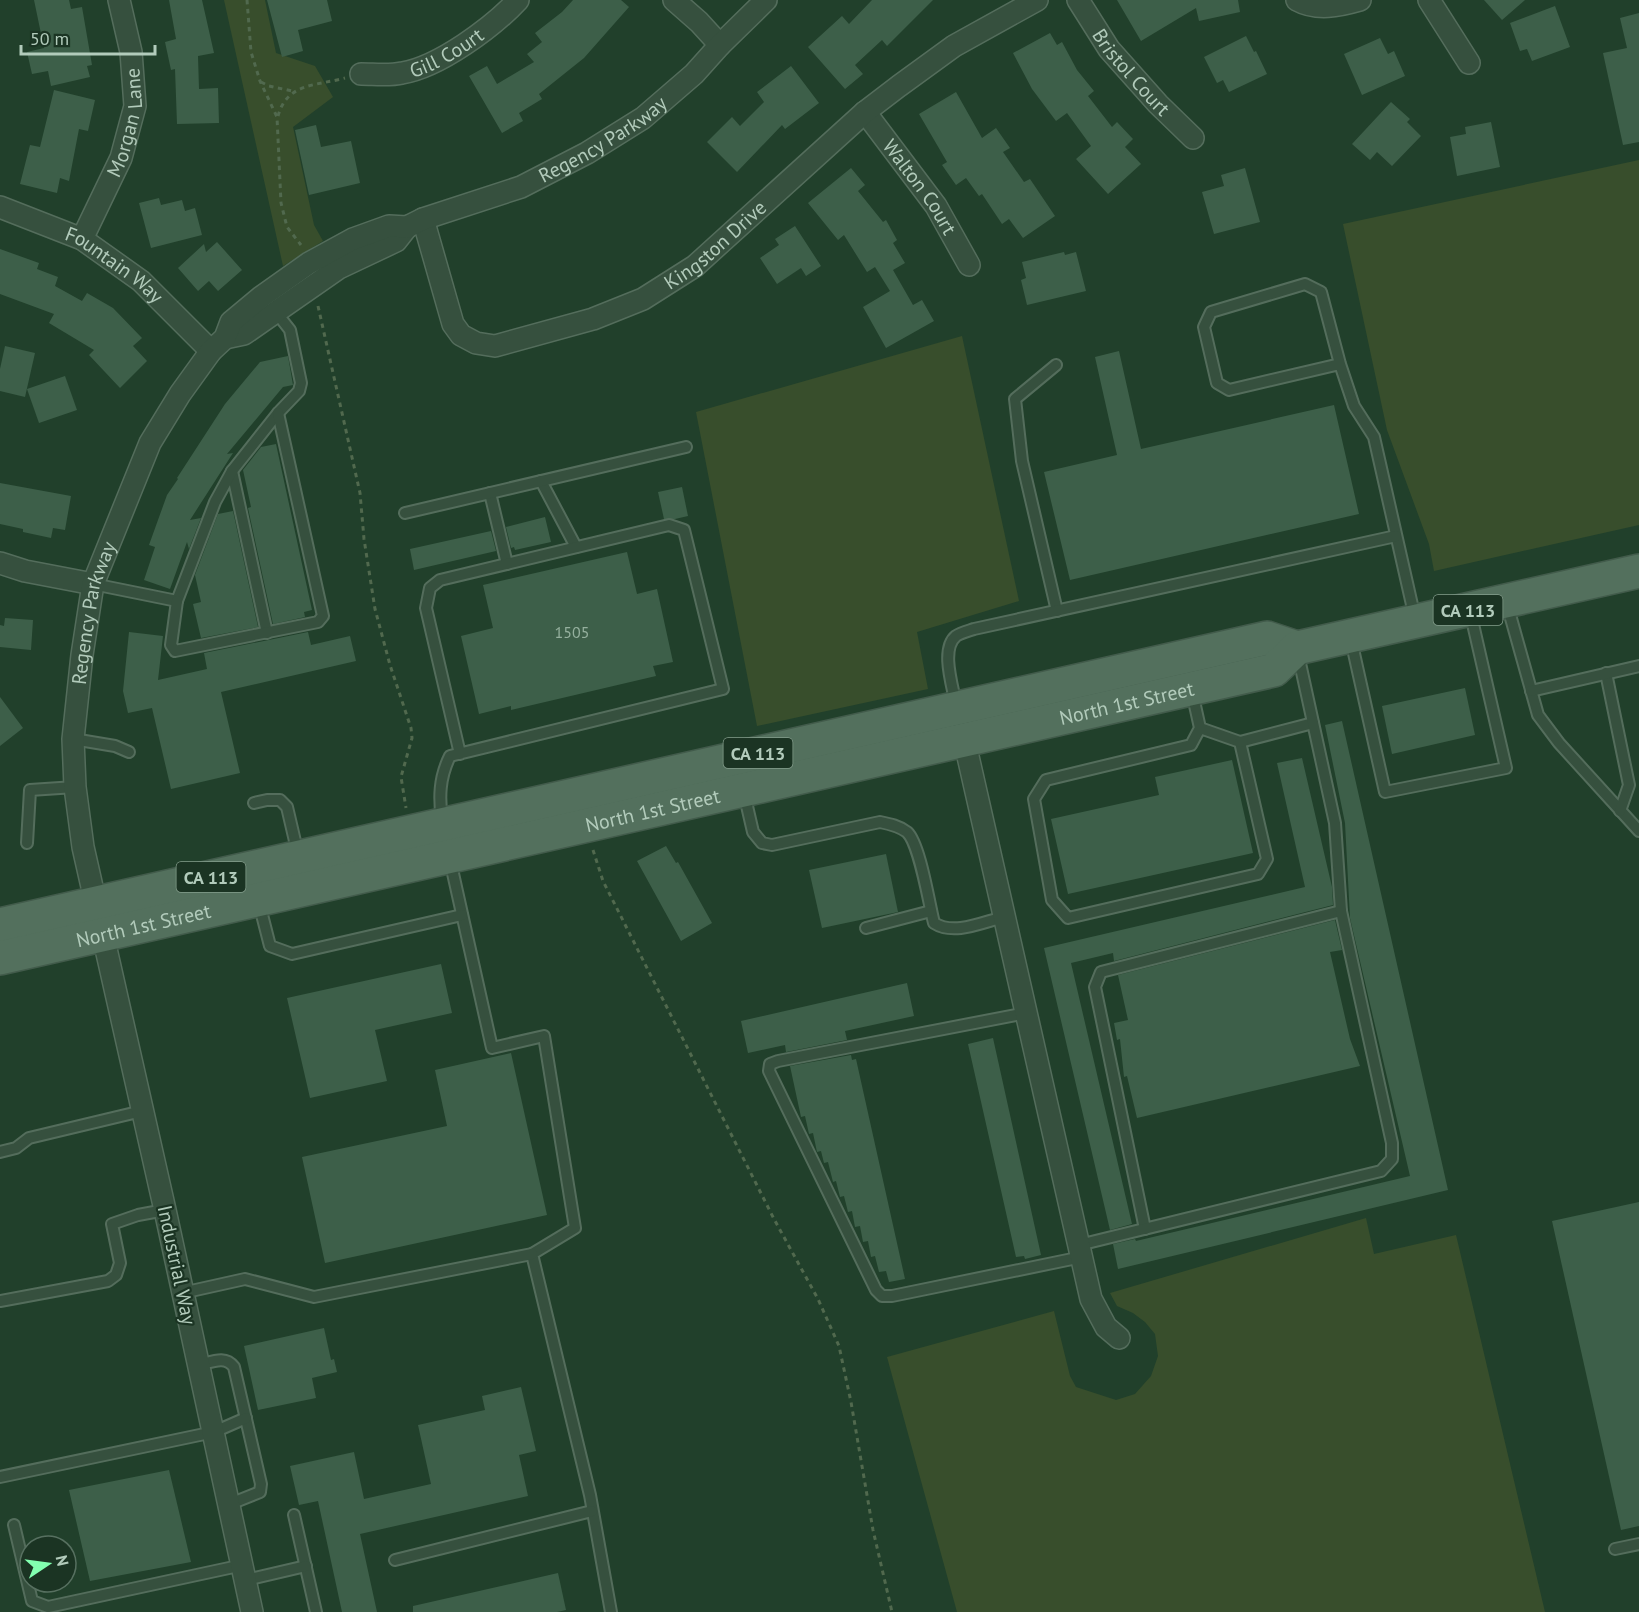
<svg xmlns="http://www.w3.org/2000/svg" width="1639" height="1612" font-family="'PT Sans',sans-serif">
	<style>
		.green { fill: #384e2c }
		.building { fill: #3d5f49 }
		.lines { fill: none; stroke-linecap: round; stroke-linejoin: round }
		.lane-casing { stroke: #546d5c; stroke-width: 14 }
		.street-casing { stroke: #546d5c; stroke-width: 24 }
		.primary-casing { stroke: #425b4b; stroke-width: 36 }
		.path { stroke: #51694e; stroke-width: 3; stroke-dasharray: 4.5 4.5; stroke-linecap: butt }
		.lane { stroke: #36503e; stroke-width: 10 }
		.street { stroke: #36503e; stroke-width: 21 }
		.primary { stroke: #53705d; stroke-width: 33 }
		.labels { text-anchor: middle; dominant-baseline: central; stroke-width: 4.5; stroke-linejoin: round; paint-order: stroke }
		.number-label { font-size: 16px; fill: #95b09e }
		.shield { fill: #1b3423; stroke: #859e8d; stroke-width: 1.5 }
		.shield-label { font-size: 18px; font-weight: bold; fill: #b2cbbb }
		.street-label { font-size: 20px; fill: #b2cbbb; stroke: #1b3423 }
	</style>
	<rect width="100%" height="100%" fill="#21402b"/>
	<g class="green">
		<polygon points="224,0 265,0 276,53 315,66 333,97 293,127 314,225 323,241 283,266"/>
		<polygon points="1639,160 1639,525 1434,571 1429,544 1387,430 1343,224"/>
		<polygon points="962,336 1019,601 917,632 928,689 757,726 696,412"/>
		<polygon points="1366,1218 1374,1254 1456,1235 1545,1612 957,1612 887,1357 1054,1311 1070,1376 1076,1387 1116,1400 1135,1394 1151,1376 1158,1356 1155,1334 1145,1322 1133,1313 1117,1306 1110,1293"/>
	</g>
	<g class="building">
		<polygon points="34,0 69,0 71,9 82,7 92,65 87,66 90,77 51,86 48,71 32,74 27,52 44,48"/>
		<polygon points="169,0 202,0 214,53 198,56 199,89 218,88 219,123 177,124 175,69 171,70 165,42 176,39"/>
		<polygon points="267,0 327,0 332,21 298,30 303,51 282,57"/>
		<polygon points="573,0 621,0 629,7 584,58 539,94 542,99 519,113 523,121 502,133 469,76 487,66 497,84 534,62 527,54 542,42 535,33 562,12"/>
		<polygon points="872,0 933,0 887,46 882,40 855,65 863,74 845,89 808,47 842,16 849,24"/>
		<polygon points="1117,0 1238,0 1240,12 1199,21 1196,8 1141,41"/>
		<polygon points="1484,0 1525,0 1502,20"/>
		<polygon points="1555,6 1570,47 1532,61 1527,49 1520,51 1510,23"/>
		<polygon points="1639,13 1639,142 1623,145 1603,53 1627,48 1620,18"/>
		<polygon points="1050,33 1057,45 1062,42 1077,70 1094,91 1088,96 1112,127 1117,122 1133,139 1125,147 1141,164 1108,194 1076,159 1091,146 1067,113 1056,121 1032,89 1013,53"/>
		<polygon points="1246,36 1254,52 1256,51 1267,74 1229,92 1223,80 1217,83 1204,57"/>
		<polygon points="1380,38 1388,54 1394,51 1405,76 1362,95 1344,54"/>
		<polygon points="791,66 819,103 785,129 782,125 737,172 707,142 732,117 740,126 764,102 757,92"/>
		<polygon points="54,90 95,100 88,131 79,129 69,181 60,178 57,193 20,184 30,145 40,147"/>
		<polygon points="956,92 982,138 996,128 1010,148 1003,152 1024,182 1030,179 1055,216 1023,238 1009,219 1002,224 982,194 979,196 966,178 956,185 942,165 947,162 919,114"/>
		<polygon points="1391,102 1410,119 1407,122 1421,136 1392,166 1377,152 1370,160 1352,144"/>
		<polygon points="1491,122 1500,167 1457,176 1450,137 1466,134 1465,127"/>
		<polygon points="316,125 321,147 351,141 360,183 309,195 295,130"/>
		<polygon points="851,168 865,185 858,191 883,222 886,220 897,240 893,243 905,263 893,270 913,305 922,300 934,321 886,348 863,307 890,291 875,267 867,272 844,235 838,240 808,203"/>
		<polygon points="1245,168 1260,222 1214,234 1202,192 1224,186 1221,175"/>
		<polygon points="159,198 161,205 182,200 185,211 195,208 202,235 151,248 139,203"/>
		<polygon points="795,226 821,266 806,276 801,268 777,284 760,258 779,245 775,239"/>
		<polygon points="217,242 242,270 218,291 209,281 198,291 178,268 204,244 206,252"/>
		<polygon points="0,249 39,263 37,269 58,277 55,286 82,301 87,293 113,308 142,338 133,346 147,361 120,388 89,355 94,350 49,323 54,314 0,294"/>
		<polygon points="1064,252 1065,255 1076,252 1086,291 1027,305 1021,280 1026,278 1022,262"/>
		<polygon points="5,346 35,353 25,397 0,391 0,369"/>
		<polygon points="1119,351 1141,449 1334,405 1359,514 1070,580 1044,472 1117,455 1095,357"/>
		<polygon points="288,356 293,385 283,387 227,454 233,453 190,520 201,518 189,549 187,542 170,589 144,580 155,547 149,545 167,495 178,479 177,478 225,404 260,362"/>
		<polygon points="65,376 77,410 39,423 27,389"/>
		<polygon points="276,444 312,610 304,612 305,617 273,624 248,508 251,507 243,470 261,447"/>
		<polygon points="0,483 71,496 65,530 53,528 51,538 23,532 23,529 0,524"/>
		<polygon points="682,487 688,516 675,519 664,519 658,492"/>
		<polygon points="233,511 258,627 201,638 193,604 201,602 195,575 218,514"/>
		<polygon points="545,517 551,542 515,550 514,547 511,548 506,527"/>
		<polygon points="491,531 496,551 414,570 410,549"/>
		<polygon points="627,552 637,594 657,589 673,662 653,666 656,676 511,710 511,706 479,714 461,636 493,628 483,585"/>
		<polygon points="5,618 33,620 31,650 0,647 0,625 4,626"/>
		<polygon points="129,632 163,636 158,680 207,669 204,653 308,632 311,645 350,636 356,661 221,692 240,773 171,789 152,708 128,713 123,691"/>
		<polygon points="1465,688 1475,735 1392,754 1382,706"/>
		<polygon points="0,697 23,728 0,746"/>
		<polygon points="1342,721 1448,1190 1118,1269 1113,1244 1135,1239 1136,1241 1410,1176 1350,918 1345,823 1325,725"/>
		<polygon points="1302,758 1332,887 1333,905 1114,961 1113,953 1071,963 1132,1224 1110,1230 1044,948 1305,887 1277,763"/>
		<polygon points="1232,760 1253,853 1068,894 1051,819 1159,795 1155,777"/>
		<polygon points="666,846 676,863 678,862 712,923 681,941 637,861"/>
		<polygon points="886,854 898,912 822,928 809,870"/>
		<polygon points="1335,920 1342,950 1330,952 1350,1039 1360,1066 1137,1118 1127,1076 1124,1077 1120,1039 1117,1040 1114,1023 1128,1020 1118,975"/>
		<polygon points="441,964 452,1013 375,1030 387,1081 310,1098 287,998"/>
		<polygon points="907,983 914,1016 845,1031 847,1040 786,1052 785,1045 748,1053 741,1021"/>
		<polygon points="993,1038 1041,1255 1025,1259 1024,1256 1016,1257 968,1044"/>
		<polygon points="511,1053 547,1215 325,1263 302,1157 447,1126 435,1070"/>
		<polygon points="851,1055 852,1060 856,1059 905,1279 889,1282 886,1271 879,1272 875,1256 871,1257 868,1241 863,1242 860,1226 855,1227 852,1211 848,1212 844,1196 840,1197 836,1181 833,1182 828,1162 824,1163 821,1151 817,1152 813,1133 809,1134 805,1116 801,1117 790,1066"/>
		<polygon points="1639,1202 1639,1526 1621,1530 1552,1221"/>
		<polygon points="324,1328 331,1360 334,1359 337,1372 312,1378 316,1398 258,1410 244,1346"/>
		<polygon points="521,1387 536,1451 519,1455 528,1496 360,1534 377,1612 342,1612 318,1501 299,1505 290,1466 354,1452 364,1499 431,1484 418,1425 485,1410 482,1396"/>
		<polygon points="169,1470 191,1562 90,1581 69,1490"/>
		<polygon points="558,1573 566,1610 557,1612 413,1612 413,1606"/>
	</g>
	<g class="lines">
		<defs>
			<g id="lane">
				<polyline points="1340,364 1229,390 1217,383 1204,327 1211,312 1305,284 1321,292 1340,364 1354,406 1374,437 1415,618"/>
				<polyline points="1056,365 1015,399 1022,461 1057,611"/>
				<polyline points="232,471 267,633"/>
				<polyline points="541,481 576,547"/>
				<polyline points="490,493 507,564"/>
				<polyline points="405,513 686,447"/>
				<polyline points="93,584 177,601 215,502 232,471 278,413 299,391 301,383 290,330 275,311"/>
				<polyline points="177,601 171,645 175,651 318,622 323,616 278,413"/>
				<polyline points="1507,604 1538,715 1559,743 1639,831"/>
				<polyline points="1351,640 1385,792 1506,768 1470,611"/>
				<polyline points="1606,673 1629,785 1620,811"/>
				<polyline points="1531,691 1639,666"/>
				<polyline points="1192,692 1200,728 1191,745 1046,780 1034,799 1052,900 1068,918 1258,874 1267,859 1240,742 1200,728"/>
				<path d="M 956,705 C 953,687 940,649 956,636 C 960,633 968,631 974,629 L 1396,536"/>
				<polyline points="73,739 115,746 129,752"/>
				<polyline points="1240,742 1313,723"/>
				<path d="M 744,793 L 753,832 L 762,843 L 772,845 L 880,822 C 890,824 899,826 907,832 C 920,844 929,904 934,923 C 954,936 983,922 1004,917"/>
				<polyline points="254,803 267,800 280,800 287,807 298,854"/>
				<path d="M 442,821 C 439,798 439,778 450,756 L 723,689 L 684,530 L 669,525 L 440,580 L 430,588 L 426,608 L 460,754"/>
				<polyline points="27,843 30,790 75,787"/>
				<polyline points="450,860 492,1048 544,1036 575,1228 532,1254 590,1495 611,1612"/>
				<polyline points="259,903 270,946 292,954 462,915"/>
				<polyline points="866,928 931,911"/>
				<polyline points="1026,1013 778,1061 770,1064 769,1071 876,1290 882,1296 892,1296 1082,1257"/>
				<polyline points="0,1152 16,1148 29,1138 142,1111"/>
				<polyline points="1145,1229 1095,987 1101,972 1341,911"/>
				<polyline points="1079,1245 1381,1171 1392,1159 1392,1143 1341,911 1335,823 1298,654"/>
				<polyline points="182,1293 245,1279 314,1297 532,1254"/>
				<polyline points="0,1301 108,1281 116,1275 120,1263 112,1224 138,1215 165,1210"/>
				<path d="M 198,1365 C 212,1362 225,1355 234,1367 L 261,1484 L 260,1492 L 230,1504"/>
				<polyline points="0,1477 214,1432 246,1418"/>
				<polyline points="294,1515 316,1612"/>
				<polyline points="14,1525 32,1601 48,1607 243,1565"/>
				<polyline points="1615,1549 1639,1544"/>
				<polyline points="395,1560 592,1511"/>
				<polyline points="246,1580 306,1566"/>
			</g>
			<g id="street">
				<polyline points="674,0 699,22 720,45"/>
				<path id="s1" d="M 1078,0 L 1109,49 L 1158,104 L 1193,138"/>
				<path d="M 1297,0 C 1317,11 1339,6 1360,0"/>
				<polyline points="1429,0 1469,63"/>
				<path id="s2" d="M 361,74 C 374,74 389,76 402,73 C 439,67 493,27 518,0"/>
				<path id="s3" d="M 865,112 L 936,206 L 969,265"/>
				<path id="s4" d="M 0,207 L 82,239 L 141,281 L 211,351"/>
				<path id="s5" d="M 423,219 L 453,324 L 461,335 L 476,343 L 495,346 L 593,319 L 643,299 L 695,266 L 865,112 L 899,86 L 954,46 L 1037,0"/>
				<path id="s6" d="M 82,239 L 121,158 L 135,106 L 131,52 L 119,0"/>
				<polyline points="225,338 244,334 339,268 396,241 407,227"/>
				<polyline points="0,563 25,571 93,584"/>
				<polyline points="962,730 1091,1299 1106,1327 1119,1338"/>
				<path id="s7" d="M 252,1612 L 165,1210 L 83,847 L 75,787 L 73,739 L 82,655 L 93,584 L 150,443 L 180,394 L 211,351 L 225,338 L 231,322 L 261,297 L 309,263 L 353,239 L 389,226 L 407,227 L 423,219 L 521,187 L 587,153 L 643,118 L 694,74 L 720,45 L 766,0"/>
			</g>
			<g id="primary">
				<polyline points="0,925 1267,638 1297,648"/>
				<path id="s8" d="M 0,958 L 1274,670 L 1297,648 L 1639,571"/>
			</g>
		</defs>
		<use href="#lane" class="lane-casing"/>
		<use href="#street" class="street-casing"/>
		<use href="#primary" class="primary-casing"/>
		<g class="path">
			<polyline points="247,0 251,52 260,81 277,117 281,203 287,227 301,245"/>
			<polyline points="261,82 269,86 292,91"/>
			<path d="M 278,116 C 287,83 315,86 345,78"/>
			<polyline points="318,306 360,493 364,539 375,609 390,665 411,728 412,738 401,777 406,808"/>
			<polyline points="593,850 603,881 774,1219 818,1299 839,1346 851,1402 873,1530 892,1612"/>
		</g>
		<use href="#lane" class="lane"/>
		<use href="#street" class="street"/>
		<use href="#primary" class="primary"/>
	</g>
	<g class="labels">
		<g class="number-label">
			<text x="572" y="632">1505</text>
		</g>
		<g class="shield">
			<rect x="1433.5" y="595" width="69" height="30" rx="4.5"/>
			<rect x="723.5" y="738" width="69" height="30" rx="4.5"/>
			<rect x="176.5" y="862" width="69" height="30" rx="4.5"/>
		</g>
		<g class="shield-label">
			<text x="1468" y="610">CA 113</text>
			<text x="758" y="753">CA 113</text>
			<text x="211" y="877">CA 113</text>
		</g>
		<g class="street-label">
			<text stroke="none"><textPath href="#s2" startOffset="90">Gill Court</textPath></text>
			<text stroke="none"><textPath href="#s1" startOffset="90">Bristol Court</textPath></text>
			<text stroke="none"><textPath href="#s6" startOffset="126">Morgan Lane</textPath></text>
			<text stroke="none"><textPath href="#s7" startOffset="1767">Regency Parkway</textPath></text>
			<text stroke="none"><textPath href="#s3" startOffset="93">Walton Court</textPath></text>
			<text stroke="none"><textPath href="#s5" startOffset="405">Kingston Drive</textPath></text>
			<text stroke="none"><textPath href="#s4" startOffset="129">Fountain Way</textPath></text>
			<text stroke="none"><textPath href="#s7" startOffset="1020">Regency Parkway</textPath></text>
			<text stroke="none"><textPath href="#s8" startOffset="1155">North 1st Street</textPath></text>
			<text stroke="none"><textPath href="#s8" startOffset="669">North 1st Street</textPath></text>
			<text stroke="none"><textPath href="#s8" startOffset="147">North 1st Street</textPath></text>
			<text transform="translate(177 1265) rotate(78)">Industrial Way</text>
		</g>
	</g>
	<g transform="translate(48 1564) rotate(77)"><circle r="28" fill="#1b3423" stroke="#577060" stroke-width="1.5"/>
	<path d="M0-4.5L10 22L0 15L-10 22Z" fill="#82ffb0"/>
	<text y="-9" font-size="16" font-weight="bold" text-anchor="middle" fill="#b2cbbb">N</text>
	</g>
	<path d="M21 45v9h134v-9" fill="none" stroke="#b2cbbb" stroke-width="3"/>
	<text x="30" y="45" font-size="18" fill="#b2cbbb" stroke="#1b3423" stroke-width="4.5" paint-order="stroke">50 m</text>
</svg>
